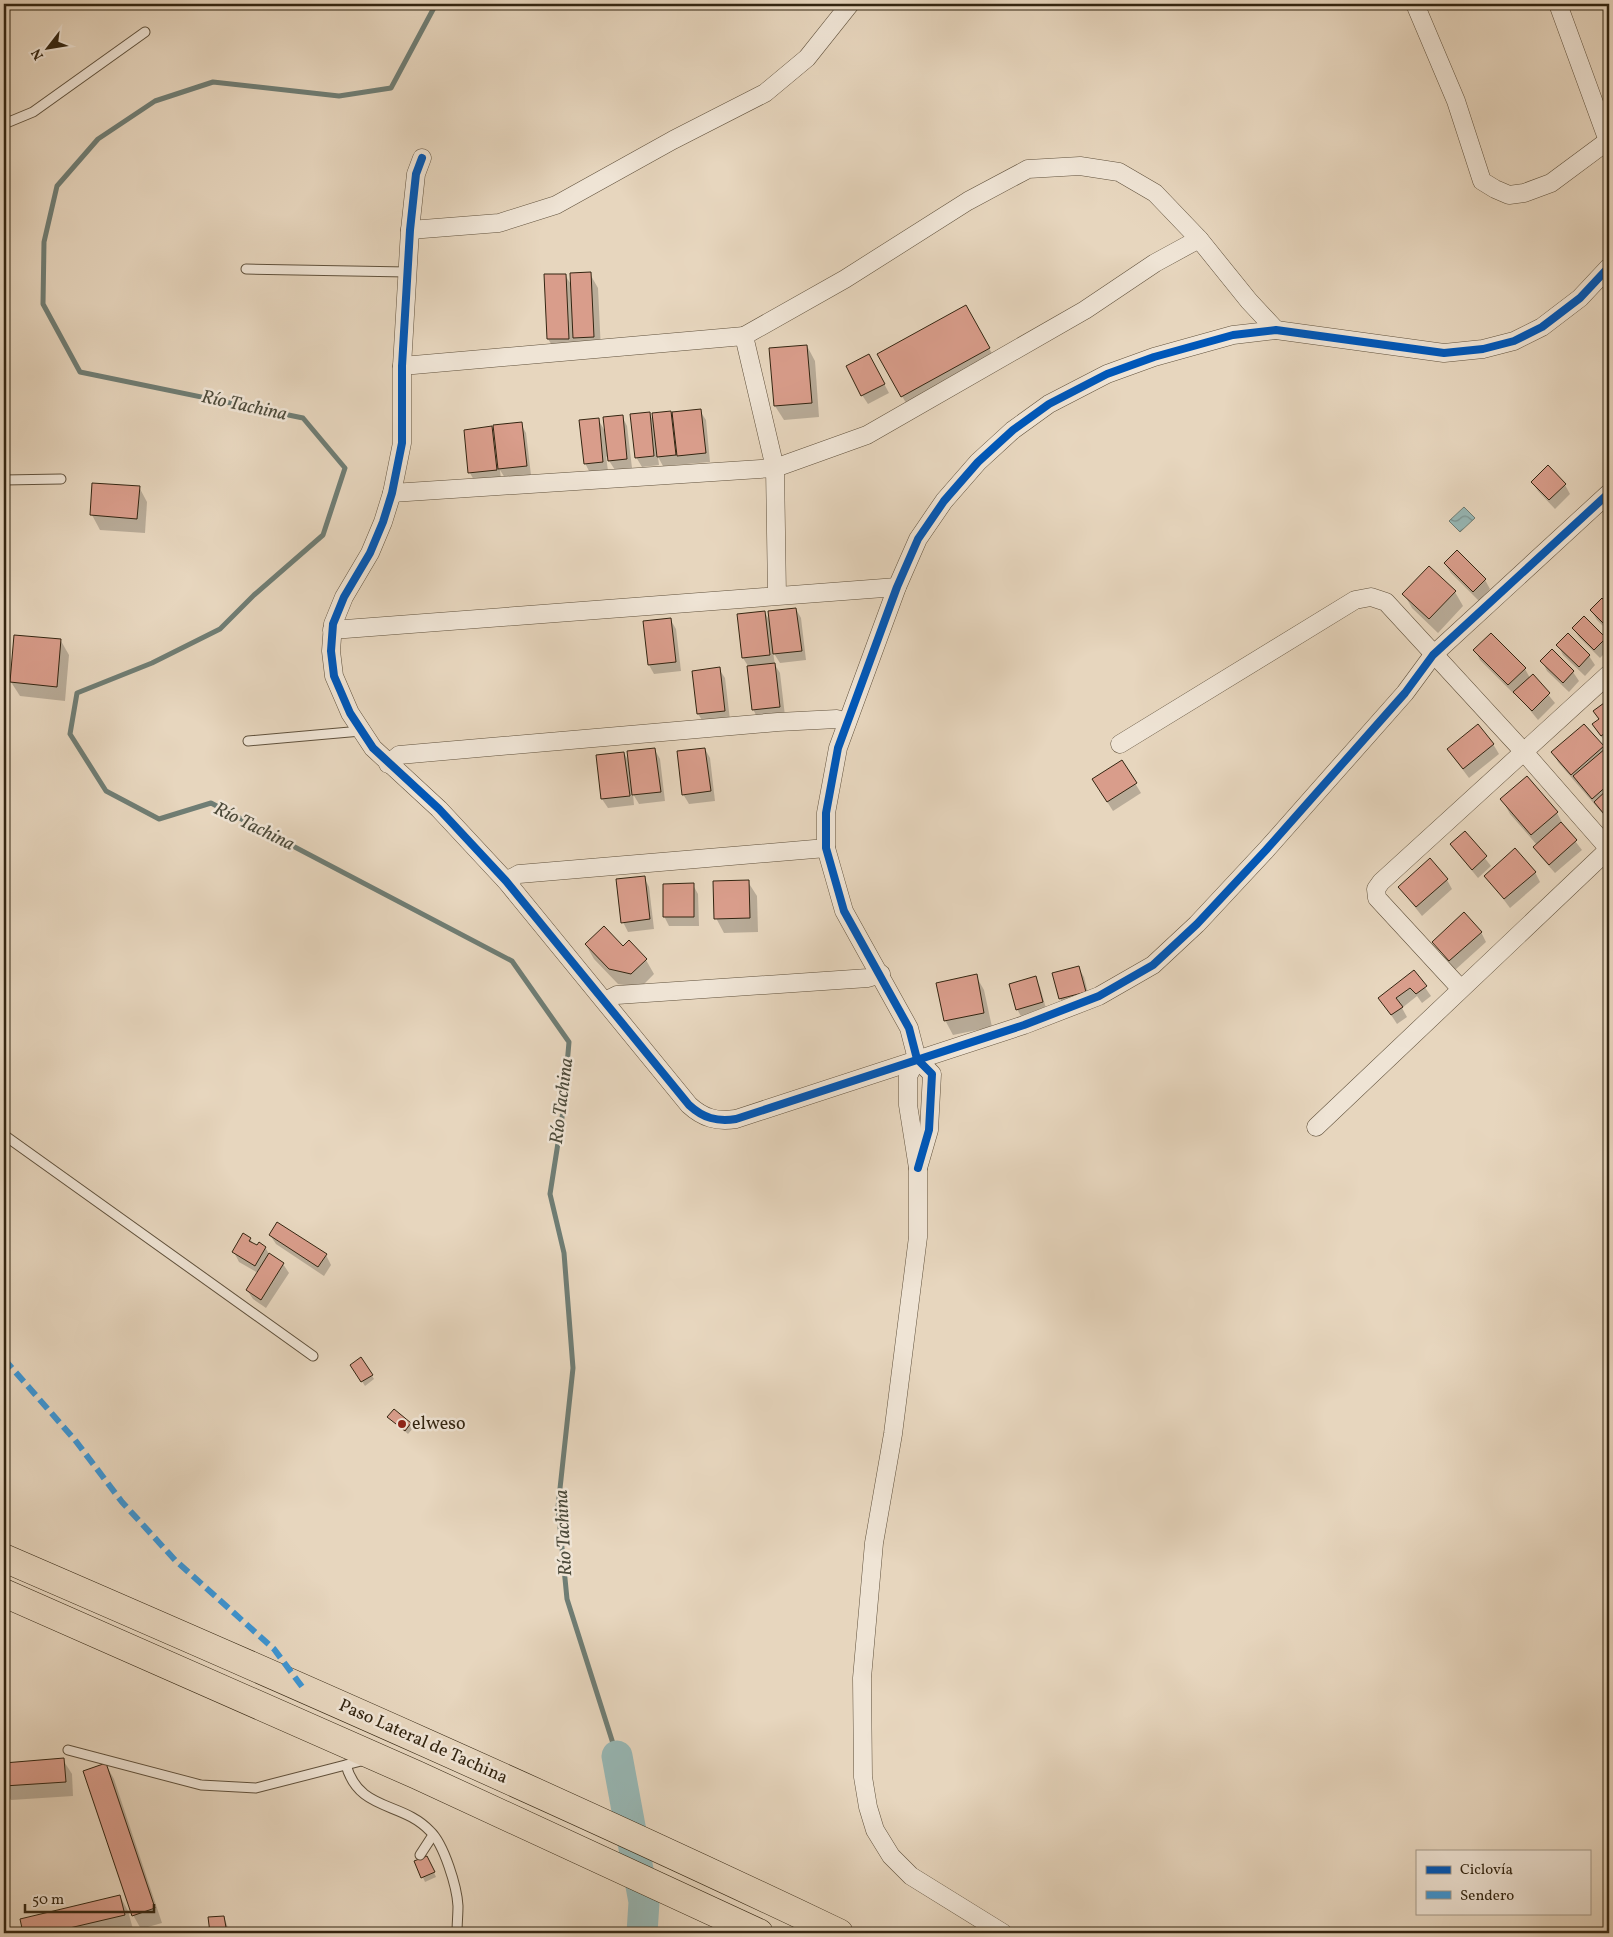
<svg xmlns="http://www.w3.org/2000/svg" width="1613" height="1937" font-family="Vollkorn,serif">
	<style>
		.water { fill: url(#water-waves); stroke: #6f7d74 }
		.shadow { fill: #0003 }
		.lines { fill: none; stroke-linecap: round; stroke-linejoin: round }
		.stream { stroke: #6f7d74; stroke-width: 5 }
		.river { stroke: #97b8b6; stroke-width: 31 }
		.building { fill: #d99d8b; stroke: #332511 }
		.lane-casing { stroke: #60513c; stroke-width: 11 }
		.street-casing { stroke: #60513c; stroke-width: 19 }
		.highway-casing { stroke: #332511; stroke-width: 29 }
		.lane { stroke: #efe4d5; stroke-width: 9 }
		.street { stroke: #efe4d5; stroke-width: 18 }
		.highway { stroke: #e7d6be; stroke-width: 28 }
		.quiet { stroke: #3d95d3; stroke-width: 6; stroke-dasharray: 12 6; stroke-linecap: butt }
		.cycleway-casing { stroke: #efe4d5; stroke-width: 11 }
		.cycleway { stroke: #0057b8; stroke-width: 8 }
		.poi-dot { fill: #8f2418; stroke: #efe4d5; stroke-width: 2 }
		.labels { text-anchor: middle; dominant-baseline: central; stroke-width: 5; stroke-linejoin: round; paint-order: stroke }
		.poi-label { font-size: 18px; fill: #332511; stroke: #efe4d5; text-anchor: start }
		.street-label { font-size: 18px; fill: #332511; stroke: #efe4d5 }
		.water-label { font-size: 19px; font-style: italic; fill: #4c4a3a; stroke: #efe4d5 }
	</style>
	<defs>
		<pattern id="water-waves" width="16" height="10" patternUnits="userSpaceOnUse" patternTransform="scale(1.25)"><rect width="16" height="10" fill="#97b8b6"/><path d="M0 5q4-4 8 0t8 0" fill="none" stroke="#7c9593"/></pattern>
	</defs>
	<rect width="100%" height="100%" fill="#e7d6be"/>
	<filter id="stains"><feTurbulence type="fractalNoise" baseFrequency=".004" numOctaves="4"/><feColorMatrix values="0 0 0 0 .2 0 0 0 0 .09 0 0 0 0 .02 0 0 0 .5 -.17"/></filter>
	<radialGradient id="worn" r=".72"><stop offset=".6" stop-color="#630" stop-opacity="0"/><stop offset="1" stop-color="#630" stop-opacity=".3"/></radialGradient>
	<polygon class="water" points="1464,507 1475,518 1460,532 1449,521"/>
	<g class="shadow">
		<polygon points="590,274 598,288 601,351 582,352 576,341 576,353 557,353 548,339 546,276 565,275 572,286"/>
		<polygon points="976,326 1000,367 913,415 902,396"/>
		<polygon points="807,346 815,361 819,417 784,420 775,406"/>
		<polygon points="874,365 889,393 868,404 862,395"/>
		<polygon points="700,411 706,420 710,462 663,466 658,457 659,465 642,467 636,457 649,413 654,422 653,414"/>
		<polygon points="622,416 627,426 632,468 615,470 606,456 608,471 590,473 585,463 598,419 606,433"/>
		<polygon points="521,424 526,433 531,475 505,478 500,470 501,479 475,482 470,473 465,431 491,428 496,436"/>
		<polygon points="1532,482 1565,485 1570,494 1555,509 1538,491"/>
		<polygon points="139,487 147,502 145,533 100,530 92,515"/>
		<polygon points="1445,564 1485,580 1490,589 1479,601 1451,573"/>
		<polygon points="1455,592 1463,606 1438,633 1412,608 1404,594"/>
		<polygon points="1602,600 1609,607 1609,632 1597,620 1591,610"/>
		<polygon points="796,609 801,618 806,660 780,663 773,652 775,665 780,673 785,716 758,719 753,709 748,666 743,658 765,613 771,623"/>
		<polygon points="670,619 676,629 681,671 654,674 649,665"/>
		<polygon points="1573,628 1605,639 1609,649 1600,658 1579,637"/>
		<polygon points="1568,635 1589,656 1595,665 1585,676 1563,655 1558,645"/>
		<polygon points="61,641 69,655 65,701 20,696 11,682"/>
		<polygon points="1475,650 1525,669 1530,678 1533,676 1555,703 1538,720 1515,692 1514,694 1480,660"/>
		<polygon points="1552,651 1573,672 1579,681 1569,692 1547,671 1542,661"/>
		<polygon points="719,669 725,678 730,720 704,723 698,714 693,672"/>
		<polygon points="1603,705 1609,712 1609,743 1607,745 1593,724 1599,720 1595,712"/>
		<polygon points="1493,744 1499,754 1469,778 1448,750"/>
		<polygon points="1603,747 1609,753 1609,821 1558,762 1553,753"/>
		<polygon points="705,749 710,758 715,801 689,804 683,794"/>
		<polygon points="655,750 660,759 665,801 639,804 633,794 634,805 608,808 602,799 624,753 630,764"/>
		<polygon points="1122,762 1141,793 1113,811 1099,789"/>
		<polygon points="1502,799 1557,813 1565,828 1582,850 1555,873 1540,856 1535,847 1537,845 1510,814"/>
		<polygon points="1465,833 1491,866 1478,878 1451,845"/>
		<polygon points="1535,872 1540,882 1510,908 1486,876"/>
		<polygon points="644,877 649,887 654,929 628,932 623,922"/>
		<polygon points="1447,880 1452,889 1422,916 1399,887"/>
		<polygon points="748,882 757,896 758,932 724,933 716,918"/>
		<polygon points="693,885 698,894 699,926 669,926 664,916"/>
		<polygon points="1481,932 1486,942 1455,970 1433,942"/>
		<polygon points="629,942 646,960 654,974 640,988 618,984 594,959 586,945 623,947"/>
		<polygon points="1078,967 1084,977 1090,1001 1065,1008 1060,998"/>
		<polygon points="1414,972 1431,996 1422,1003 1417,996 1402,1008 1407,1017 1397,1024 1380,998"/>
		<polygon points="976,976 984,990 992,1027 953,1035 945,1020"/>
		<polygon points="1035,978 1040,987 1047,1012 1022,1018 1017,1009"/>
		<polygon points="270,1235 326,1255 331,1265 324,1276 276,1244"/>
		<polygon points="250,1239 255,1246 265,1247 269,1254 283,1264 289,1273 266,1308 253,1299 247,1290 258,1273 239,1262 234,1252"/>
		<polygon points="361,1359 374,1379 365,1386 352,1365"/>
		<polygon points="389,1417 410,1423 413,1428 408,1434"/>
		<polygon points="63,1760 72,1774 73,1796 11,1800 4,1788 4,1764"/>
		<polygon points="106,1765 114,1779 162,1923 141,1929 133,1915"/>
		<polygon points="416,1862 429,1862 436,1877 425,1882"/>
		<polygon points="120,1896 128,1911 133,1929 116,1933 24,1933 21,1920"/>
		<polygon points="224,1917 230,1933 212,1933 210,1919"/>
	</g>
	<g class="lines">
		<polyline class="stream" points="436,4 391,88 339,96 213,82 155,101 98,139 57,186 44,242 43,304 80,372 303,418 345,468 323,535 254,595 220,629 152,663 77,693 70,734 106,791 159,819 211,803 512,961 569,1042 563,1111 550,1194 564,1253 573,1368 558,1507 567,1599 617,1756"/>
		<polyline class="river" points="617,1756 644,1902 642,1933"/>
	</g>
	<g class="building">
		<polygon points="591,272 594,337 573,338 570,273"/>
		<polygon points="544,274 566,274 569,339 547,339"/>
		<polygon points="966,305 990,348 901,397 877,354"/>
		<polygon points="807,345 812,403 774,406 769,348"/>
		<polygon points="869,354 885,384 861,396 846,366"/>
		<polygon points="701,409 706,453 677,456 672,412"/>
		<polygon points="671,411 676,455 657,457 652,413"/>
		<polygon points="650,412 654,456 635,458 630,414"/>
		<polygon points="623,415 627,459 608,461 603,417"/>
		<polygon points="599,418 603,462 584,464 579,420"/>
		<polygon points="522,422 527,466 498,469 493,425"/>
		<polygon points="492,426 497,470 468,473 464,430"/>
		<polygon points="1548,465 1566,484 1549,500 1531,482"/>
		<polygon points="92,483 140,486 137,519 90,515"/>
		<polygon points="1457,550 1486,579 1473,592 1444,563"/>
		<polygon points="1429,566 1456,591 1429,619 1402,594"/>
		<polygon points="1602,598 1609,606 1609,629 1590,610"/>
		<polygon points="796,608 802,651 773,654 768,611"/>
		<polygon points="765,611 770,655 742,658 737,614"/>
		<polygon points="1584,616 1606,638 1594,650 1572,628"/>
		<polygon points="671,618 676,662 648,665 643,621"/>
		<polygon points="1491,633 1526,668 1508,685 1473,650"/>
		<polygon points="1568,633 1590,655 1579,667 1556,645"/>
		<polygon points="14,635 61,639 57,687 10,682"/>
		<polygon points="1552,649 1574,671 1563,683 1540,661"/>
		<polygon points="775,663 780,707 752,710 747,666"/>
		<polygon points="720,667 725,711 697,714 692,671"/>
		<polygon points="1533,674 1550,693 1532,711 1513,692"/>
		<polygon points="1604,703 1609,710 1609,730 1601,736 1592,724 1599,719 1593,711"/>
		<polygon points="1478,724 1494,744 1463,769 1447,749"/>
		<polygon points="1584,724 1604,746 1571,775 1551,752"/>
		<polygon points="655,748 661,792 632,795 627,751"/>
		<polygon points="705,748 711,791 682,795 677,751"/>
		<polygon points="1606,748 1609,752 1609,784 1592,799 1573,776"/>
		<polygon points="624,752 630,796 601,799 596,755"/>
		<polygon points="1122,760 1137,783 1107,802 1092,779"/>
		<polygon points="1527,776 1558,812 1531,835 1500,799"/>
		<polygon points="1609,788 1609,820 1594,802"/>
		<polygon points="1561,822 1577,840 1549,865 1533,847"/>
		<polygon points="1465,831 1487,856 1472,870 1450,844"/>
		<polygon points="1515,848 1536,872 1504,899 1484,876"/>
		<polygon points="1430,858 1448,879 1416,907 1398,887"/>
		<polygon points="645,876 650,919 621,923 616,879"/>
		<polygon points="749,880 750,918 714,919 713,881"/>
		<polygon points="694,883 694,917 663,917 663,884"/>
		<polygon points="1464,912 1482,932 1449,961 1432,942"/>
		<polygon points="604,926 623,946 629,940 647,959 631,974 609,969 585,944"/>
		<polygon points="1079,966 1086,992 1059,999 1052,973"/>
		<polygon points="1414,970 1427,986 1416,994 1410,988 1396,998 1403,1007 1391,1015 1378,998"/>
		<polygon points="977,974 984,1013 944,1021 936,983"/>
		<polygon points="1036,976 1043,1002 1016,1010 1009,984"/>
		<polygon points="277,1222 327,1254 318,1267 269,1235"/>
		<polygon points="243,1233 251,1238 249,1241 257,1245 259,1242 266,1247 255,1266 232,1252"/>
		<polygon points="269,1253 284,1263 261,1300 246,1290"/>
		<polygon points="361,1357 373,1375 361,1382 350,1365"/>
		<polygon points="394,1409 411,1423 405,1431 387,1417"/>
		<polygon points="64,1758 66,1782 4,1786 4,1763"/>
		<polygon points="106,1763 155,1908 132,1916 83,1771"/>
		<polygon points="427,1856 435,1872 421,1878 414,1861"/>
		<polygon points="120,1895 125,1915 61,1930 62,1933 23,1933 20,1919"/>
		<polygon points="224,1916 227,1933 210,1933 208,1917"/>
	</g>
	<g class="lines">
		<defs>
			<g id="lane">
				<polyline points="4,124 33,112 145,32"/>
				<polyline points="246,269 407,272"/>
				<polyline points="4,480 61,479"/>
				<polyline points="248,741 361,731"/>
				<polyline points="4,1135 313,1356"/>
				<polyline points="68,1750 201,1785 256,1788 365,1760"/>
				<path d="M 346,1765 C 359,1812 402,1801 430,1831 C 444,1844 457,1887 458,1906 C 458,1915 457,1924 457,1933"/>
				<polyline points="420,1855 433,1835"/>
			</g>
			<g id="street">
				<polyline points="1415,4 1456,101 1482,181 1495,189 1509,195 1524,193 1551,183 1609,140"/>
				<polyline points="1558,4 1608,141"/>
				<path d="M 422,158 L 416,174 L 410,230 L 402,366 L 402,443 L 392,493 L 383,522 L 370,553 L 344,597 L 333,624 L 331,651 L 334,676 L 350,713 L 373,748 L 439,809 L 506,881 L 689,1105 C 703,1118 717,1122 736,1119 L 1024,1025 L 1099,996 L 1153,965 L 1197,924 L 1266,850 L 1405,693 L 1433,655 L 1609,493"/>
				<polyline points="410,230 499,223 556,205 673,140 765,93 807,58 850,4"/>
				<polyline points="744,336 845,279 968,201 1028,169 1080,166 1119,172 1155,193 1199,239"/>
				<polyline points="402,366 744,336 775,468 777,595"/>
				<polyline points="392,493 775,468 867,435 1085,310 1155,263 1199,239 1249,301 1276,330"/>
				<polyline points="332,630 897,587"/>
				<polyline points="1120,744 1355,600 1371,597 1386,602 1524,752 1609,849"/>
				<polyline points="388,764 399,755 778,722 837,719 847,722"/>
				<polyline points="506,881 519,874 826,848"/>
				<polyline points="1460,988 1377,898 1376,889 1381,882 1609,674"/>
				<polyline points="605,1001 617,995 868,978 881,974"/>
				<polyline points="917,1059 908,1076 908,1105 918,1168 918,1237 893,1434 874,1543 862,1678 863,1777 868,1807 875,1830 891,1856 911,1876 1003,1933"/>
				<polyline points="1316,1127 1609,849"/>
				<polyline points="918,1168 929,1130 932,1074 917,1059 909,1028 844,911 826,848 826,813 838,748 897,587 918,539 944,501 978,462 1013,430 1049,404 1107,374 1154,357 1233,335 1276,330 1444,353 1483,349 1514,341 1542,327 1580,298 1609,267"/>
			</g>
			<g id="highway">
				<path d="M 4,1558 C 284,1679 564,1802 839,1933"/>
				<polyline points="4,1593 417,1775 759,1933"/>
			</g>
		</defs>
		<use href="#lane" class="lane-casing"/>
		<use href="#street" class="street-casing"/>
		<use href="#highway" class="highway-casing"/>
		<use href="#lane" class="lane"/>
		<use href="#street" class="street"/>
		<use href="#highway" class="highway"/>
		<polyline class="quiet" points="4,1359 75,1440 122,1502 175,1560 274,1649 303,1688"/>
		<defs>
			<g id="cycleway">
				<path d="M 422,158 L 416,174 L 410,230 L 402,366 L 402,443 L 392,493 L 383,522 L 370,553 L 344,597 L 333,624 L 331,651 L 334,676 L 350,713 L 373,748 L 439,809 L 506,881 L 689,1105 C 703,1118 717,1122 736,1119 L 1024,1025 L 1099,996 L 1153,965 L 1197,924 L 1266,850 L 1405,693 L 1433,655 L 1609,493"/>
				<polyline points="918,1168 929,1130 932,1074 917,1059 909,1028 844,911 826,848 826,813 838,748 897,587 918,539 944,501 978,462 1013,430 1049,404 1107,374 1154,357 1233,335 1276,330 1444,353 1483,349 1514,341 1542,327 1580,298 1609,267"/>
			</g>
		</defs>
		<use href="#cycleway" class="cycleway-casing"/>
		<use href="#cycleway" class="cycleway"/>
	</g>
	<circle class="poi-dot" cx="402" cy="1424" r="5"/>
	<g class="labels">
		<g class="poi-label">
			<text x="412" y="1424">elweso</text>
		</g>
		<g class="street-label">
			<text transform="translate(423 1742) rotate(24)">Paso Lateral de Tachina</text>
		</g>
		<g class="water-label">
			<text transform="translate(244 406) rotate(12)">Río Tachina</text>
			<text transform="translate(254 827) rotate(26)">Río Tachina</text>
			<text transform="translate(562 1101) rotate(-83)">Río Tachina</text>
			<text transform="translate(564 1533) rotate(-93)">Río Tachina</text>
		</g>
	</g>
	<rect width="1613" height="1937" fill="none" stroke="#e7d6be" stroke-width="20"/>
	<rect x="5" y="5" width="1603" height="1927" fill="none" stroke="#332511" stroke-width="2.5"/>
	<rect x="10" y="10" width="1593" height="1917" fill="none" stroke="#332511"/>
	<rect x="1416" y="1850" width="175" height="65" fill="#efe4d5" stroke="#a49887"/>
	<rect x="1426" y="1866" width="25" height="8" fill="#0057b8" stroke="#a49887"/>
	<text x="1460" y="1874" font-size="15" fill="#332511">Ciclovía</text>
	<rect x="1426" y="1891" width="25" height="8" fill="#3d95d3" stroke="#a49887"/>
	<text x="1460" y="1900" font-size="15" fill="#332511">Sendero</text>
	<g transform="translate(48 48) rotate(239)" stroke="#efe4d5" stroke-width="4" paint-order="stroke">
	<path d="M0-4L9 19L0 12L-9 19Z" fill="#332511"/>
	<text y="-8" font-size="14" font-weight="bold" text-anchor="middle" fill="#332511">N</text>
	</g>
	<path d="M25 1904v8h129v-8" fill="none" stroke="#332511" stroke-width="2.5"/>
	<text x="32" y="1904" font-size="15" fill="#332511" stroke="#efe4d5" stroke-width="4" paint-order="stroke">50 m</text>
	<rect width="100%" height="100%" filter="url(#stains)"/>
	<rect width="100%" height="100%" fill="url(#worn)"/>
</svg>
